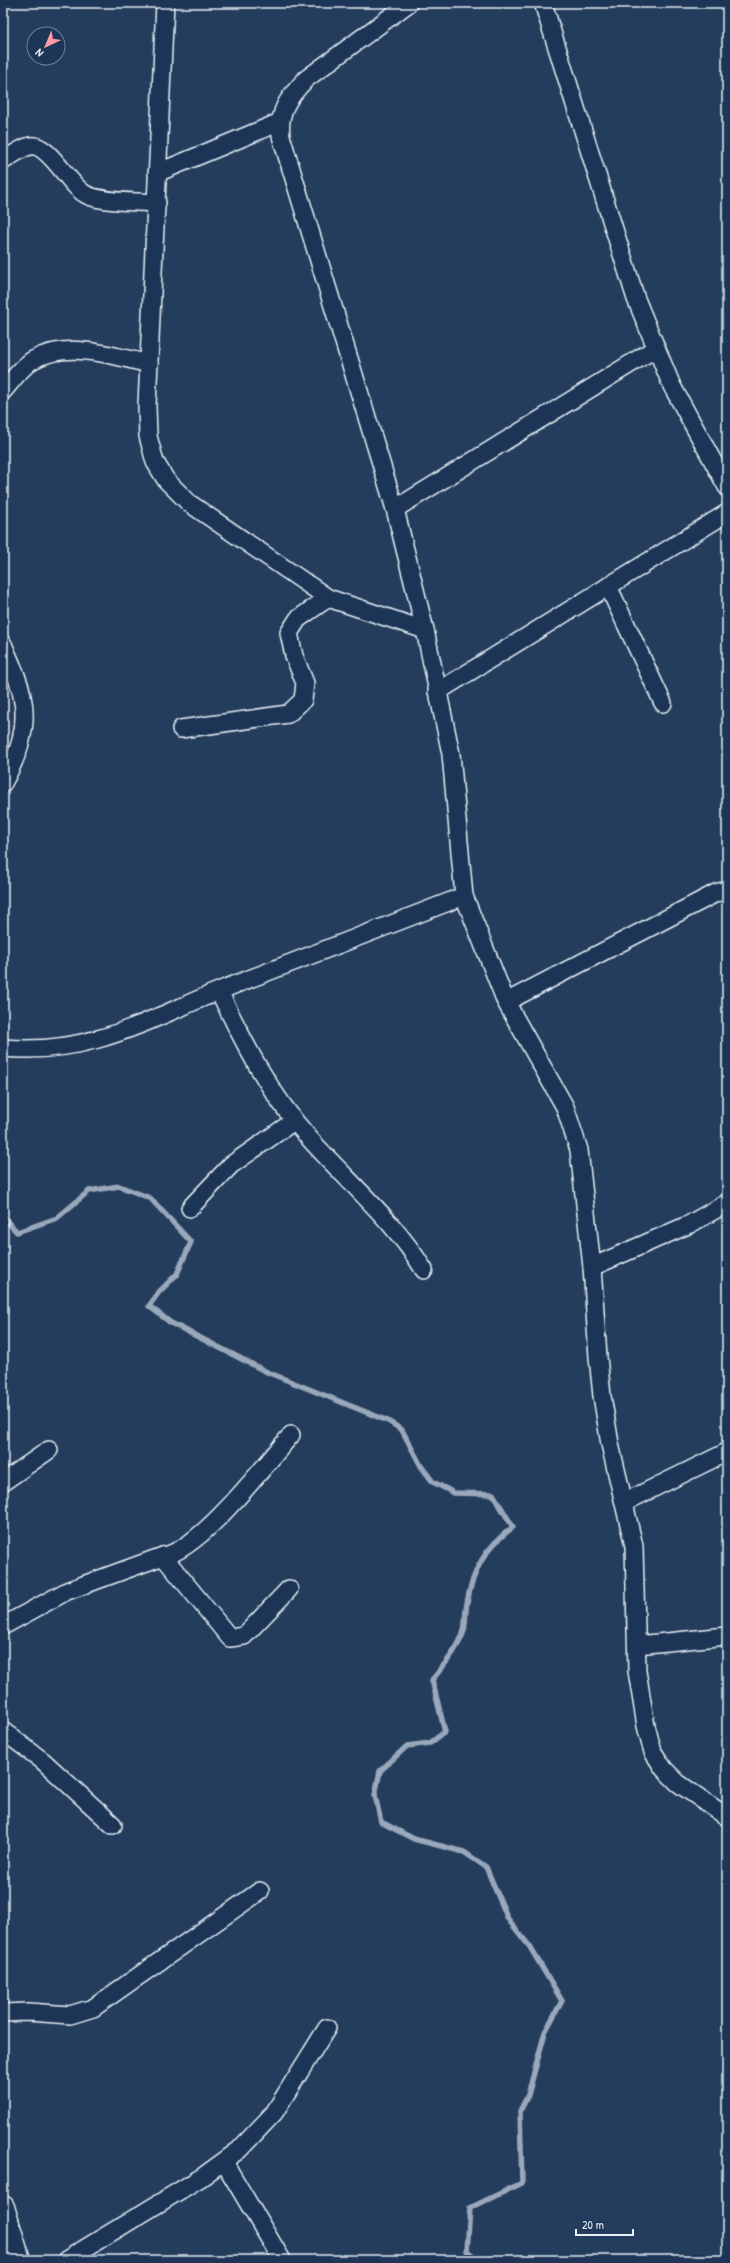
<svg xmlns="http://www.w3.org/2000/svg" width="730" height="2263" font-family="'Patrick Hand',sans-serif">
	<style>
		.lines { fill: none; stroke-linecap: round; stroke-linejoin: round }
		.stream { stroke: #99a8ba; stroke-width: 5.5 }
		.street-casing { stroke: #e8f1f8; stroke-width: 20 }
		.secondary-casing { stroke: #e8f1f8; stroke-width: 25 }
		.street { stroke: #1d3557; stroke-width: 17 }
		.secondary { stroke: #1d3557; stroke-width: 22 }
	</style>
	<rect width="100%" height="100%" fill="#253d5d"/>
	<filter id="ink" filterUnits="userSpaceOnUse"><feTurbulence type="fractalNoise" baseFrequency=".025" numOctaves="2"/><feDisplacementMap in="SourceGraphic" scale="8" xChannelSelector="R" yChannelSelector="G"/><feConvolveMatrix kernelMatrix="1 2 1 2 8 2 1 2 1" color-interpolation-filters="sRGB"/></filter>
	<g filter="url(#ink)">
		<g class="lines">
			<path class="stream" d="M 3,1217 L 17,1232 L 57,1218 L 89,1191 L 119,1186 L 150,1198 L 191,1242 L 177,1274 L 159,1292 L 149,1306 L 171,1323 L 267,1372 L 388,1421 L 402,1430 L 421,1466 L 433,1482 L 454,1493 L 493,1494 L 513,1527 C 485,1548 473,1569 467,1603 C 465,1612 466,1622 464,1631 C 458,1649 444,1665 432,1680 L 445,1732 L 430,1743 L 407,1746 L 380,1771 L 375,1795 L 381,1822 L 414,1839 L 464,1852 L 486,1867 L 508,1919 L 530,1947 L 562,2001 L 545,2032 L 528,2095 L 520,2111 L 522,2183 L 470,2208 L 467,2251 L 479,2260"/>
			<defs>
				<g id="street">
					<polyline points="165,3 147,406 148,436 155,462 166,480 189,503 328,598 425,630"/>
					<path d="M 409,3 L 306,79 C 289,97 278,110 281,136 L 395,509 L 425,630 L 451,754 L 464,896 L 506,1002 L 565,1107 L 579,1150 L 592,1267 L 598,1357 L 602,1396 L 610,1444 L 634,1546 L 637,1671 L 646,1726 L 653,1752 L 664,1769 L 678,1783 L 727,1817"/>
					<polyline points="543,3 636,299 672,386 727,487"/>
					<path d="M 3,161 C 11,156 21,148 30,146 C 49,142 69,187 87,195 C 104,203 137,201 157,203"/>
					<polyline points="157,173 280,122"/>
					<path d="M 3,391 C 12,381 22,366 33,360 C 68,340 113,356 149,364"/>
					<polyline points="395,509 656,348"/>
					<polyline points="608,586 663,703"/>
					<path d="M 3,644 C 9,660 19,678 22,696 C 29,727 18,756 3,783"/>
					<polyline points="437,692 727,513"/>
					<polyline points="181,729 288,714 303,700 305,683 294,656 289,633 298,619 328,598"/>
					<path d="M 219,991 C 244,1043 270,1095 309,1138 C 348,1182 394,1220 424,1270"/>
					<polyline points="506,1002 716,893 727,890"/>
					<path d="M 3,1048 C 91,1056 148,1019 226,988 C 305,958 384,927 464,896"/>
					<polyline points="190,1208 231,1165 294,1121"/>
					<polyline points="592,1267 690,1224 727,1203"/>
					<polyline points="3,1482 49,1450"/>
					<polyline points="625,1502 727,1452"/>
					<polyline points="163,1556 230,1638 244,1636 289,1589"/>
					<path d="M 3,1626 L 67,1591 L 163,1556 C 199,1551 266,1464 291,1435"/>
					<polyline points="637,1645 727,1636"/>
					<polyline points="3,1731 43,1761 113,1825"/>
					<polyline points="3,2013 28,2012 70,2015 93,2008 260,1891"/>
					<polyline points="224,2162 282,2260"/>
					<polyline points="66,2260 202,2177 239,2150 274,2113 327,2028"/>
				</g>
				<polyline id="secondary" points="3,2207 19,2260"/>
			</defs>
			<use href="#street" class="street-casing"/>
			<use href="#secondary" class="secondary-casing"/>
			<use href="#street" class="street"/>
			<use href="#secondary" class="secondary"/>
		</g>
	</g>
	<rect width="730" height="2263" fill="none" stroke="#1d3557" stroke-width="16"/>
	<rect x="8" y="8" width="714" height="2247" fill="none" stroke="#e8f1f8" stroke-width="1.5" filter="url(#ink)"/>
	<g transform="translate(46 46) rotate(224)"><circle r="19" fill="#1d3557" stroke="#6e8097"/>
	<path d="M0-3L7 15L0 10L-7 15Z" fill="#ff9aa2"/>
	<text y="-6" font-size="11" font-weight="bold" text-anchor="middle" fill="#e8f1f8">N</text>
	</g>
	<path d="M576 2229v6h57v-6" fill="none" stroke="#e8f1f8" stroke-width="2"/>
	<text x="582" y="2229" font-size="12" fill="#e8f1f8" stroke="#1d3557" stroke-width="3" paint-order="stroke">20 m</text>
</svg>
